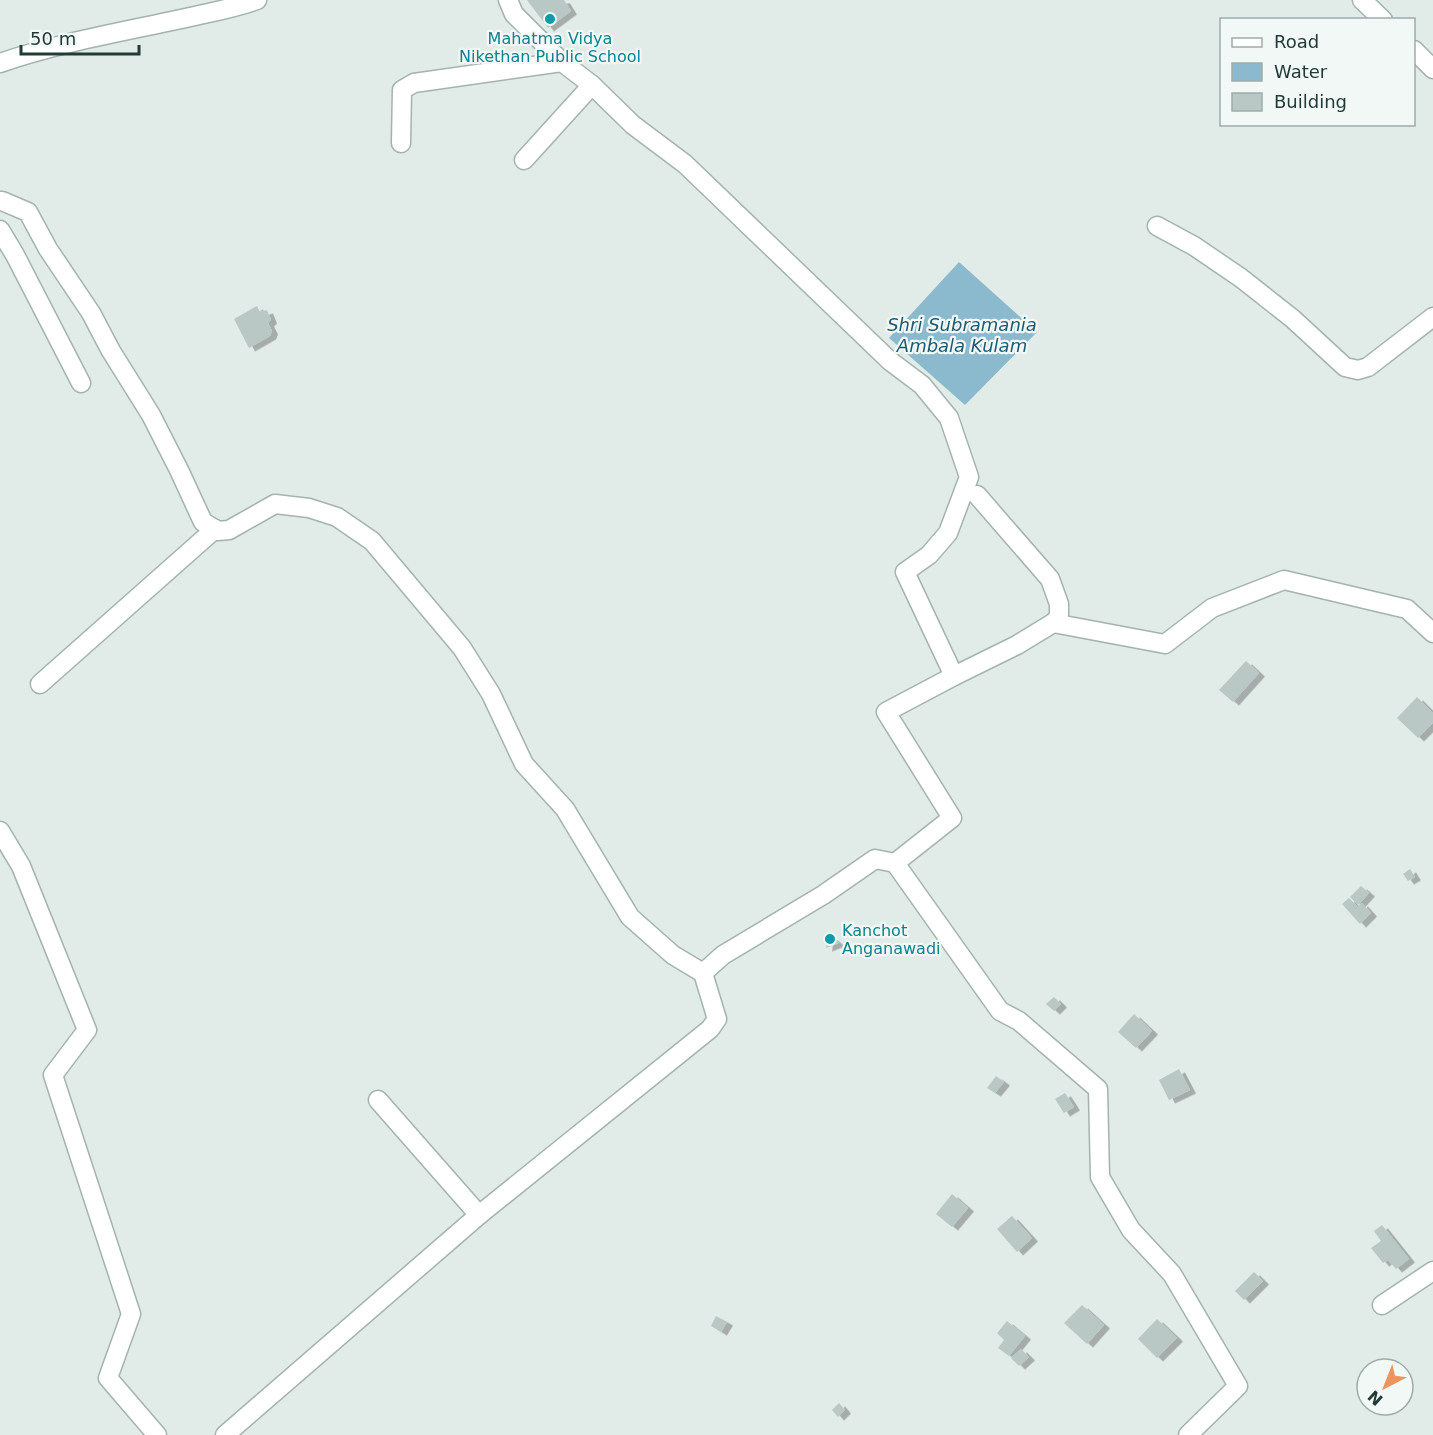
<svg xmlns="http://www.w3.org/2000/svg" width="1433" height="1435" font-family="'DejaVu Sans',sans-serif">
	<style>
		.water { fill: #8bbace }
		.building { fill: #b9c8c4; filter: url(#shadow) }
		.lines { fill: none; stroke-linecap: round; stroke-linejoin: round }
		.street-casing { stroke: #a4b3af; stroke-width: 21 }
		.street { stroke: #fff; stroke-width: 18 }
		.culture-dot { fill: #0f9aa8; stroke: #f1f8f5; stroke-width: 2 }
		.labels { text-anchor: middle; dominant-baseline: central; stroke-width: 4.5; stroke-linejoin: round; paint-order: stroke }
		.culture-label { font-size: 16px; fill: #0d838f; stroke: #f1f8f5 }
		.water-label { font-size: 18px; font-style: italic; fill: #1f5a74; stroke: #f1f8f5 }
	</style>
	<defs>
		<filter id="shadow"><feDropShadow dx="6" dy="3.5" stdDeviation="0" flood-color="#0004"/></filter>
	</defs>
	<rect width="100%" height="100%" fill="#e1ebe8"/>
	<polygon class="water" points="959,262 1037,332 965,405 889,338"/>
	<g class="building">
		<polygon points="527,0 564,0 571,11 548,28"/>
		<polygon points="257,306 260,312 267,310 271,320 268,323 272,331 270,336 249,348 234,319"/>
		<polygon points="1246,661 1259,673 1233,702 1219,690"/>
		<polygon points="1417,697 1433,713 1433,723 1418,738 1397,718"/>
		<polygon points="1410,869 1415,877 1408,881 1403,874"/>
		<polygon points="1361,886 1369,893 1358,905 1350,897"/>
		<polygon points="1349,898 1357,906 1355,909 1362,903 1371,913 1360,924 1342,904"/>
		<polygon points="828,934 839,943 826,948"/>
		<polygon points="1054,997 1061,1004 1054,1011 1046,1004"/>
		<polygon points="1134,1014 1152,1031 1136,1048 1118,1032"/>
		<polygon points="1179,1069 1190,1090 1169,1100 1159,1080"/>
		<polygon points="996,1076 1004,1082 995,1093 987,1088"/>
		<polygon points="1065,1093 1074,1107 1064,1113 1055,1099"/>
		<polygon points="952,1194 968,1208 952,1227 936,1214"/>
		<polygon points="1012,1216 1032,1238 1017,1252 997,1229"/>
		<polygon points="1382,1225 1409,1259 1396,1269 1388,1260 1383,1263 1371,1248 1381,1241 1374,1231"/>
		<polygon points="1254,1272 1263,1281 1244,1300 1235,1291"/>
		<polygon points="1082,1305 1104,1325 1087,1344 1064,1323"/>
		<polygon points="716,1316 727,1322 721,1332 711,1326"/>
		<polygon points="1157,1319 1177,1338 1157,1358 1138,1339"/>
		<polygon points="1007,1321 1025,1336 1009,1356 998,1348 1004,1340 997,1333"/>
		<polygon points="1021,1349 1029,1357 1019,1366 1011,1358"/>
		<polygon points="839,1403 845,1410 838,1417 832,1410"/>
	</g>
	<g class="lines">
		<defs>
			<g id="street">
				<polyline points="1362,0 1383,20"/>
				<polyline points="1414,50 1433,69"/>
				<polyline points="562,62 592,85 633,125 685,164 890,361 922,385 949,418 969,477 948,533 929,555 905,572 954,676 886,712 952,818 895,863 1000,1011 1019,1021 1098,1089 1100,1177 1131,1230 1172,1274 1238,1386 1188,1435"/>
				<path d="M 0,63 C 61,42 127,31 190,17 C 212,12 235,8 257,0"/>
				<polyline points="401,143 402,90 414,83 562,62 514,14 508,0"/>
				<polyline points="524,160 592,85"/>
				<polyline points="0,201 2,201 28,212 48,249 91,313 111,351 151,415 179,470 203,522 218,531 229,530 275,504 309,508 337,517 372,541 462,648 491,694 524,764 565,809 630,917 673,955 703,973 723,955 823,895 875,859 895,863"/>
				<polyline points="1157,226 1194,246 1241,278 1293,319 1345,367 1358,370 1368,367 1433,317"/>
				<polyline points="0,230 15,255 81,383"/>
				<polyline points="1053,623 1165,644 1212,608 1284,580 1407,609 1433,633"/>
				<polyline points="954,676 1017,645 1053,623 1059,617 1059,604 1050,579 977,495"/>
				<polyline points="40,684 215,529"/>
				<polyline points="0,831 21,866 87,1030 53,1075 131,1314 108,1378 157,1435"/>
				<polyline points="378,1100 479,1215"/>
				<polyline points="1382,1305 1433,1271"/>
				<polyline points="225,1435 479,1215 710,1029 717,1019 703,973"/>
			</g>
		</defs>
		<use href="#street" class="street-casing"/>
		<use href="#street" class="street"/>
	</g>
	<g class="culture-dot">
		<circle cx="550" cy="19" r="6"/>
		<circle cx="830" cy="939" r="6"/>
	</g>
	<g class="labels">
		<g class="culture-label">
			<text x="550" y="38">Mahatma Vidya<tspan x="550" dy="18">Nikethan Public School</tspan></text>
			<text x="842" y="930" text-anchor="start">Kanchot<tspan x="842" dy="18">Anganawadi</tspan></text>
		</g>
		<g class="water-label">
			<text x="962" y="324">Shri Subramania<tspan x="962" dy="21">Ambala Kulam</tspan></text>
		</g>
	</g>
	<rect x="1220" y="18" width="195" height="108" fill="#f1f8f5" stroke="#9eaca9" stroke-width="1.5"/>
	<rect x="1232" y="38" width="30" height="9" fill="#ffffff" stroke="#9eaca9" stroke-width="1.5"/>
	<text x="1274" y="48" font-size="18" fill="#223b37">Road</text>
	<rect x="1232" y="63" width="30" height="18" fill="#8bbace" stroke="#9eaca9" stroke-width="1.5"/>
	<text x="1274" y="78" font-size="18" fill="#223b37">Water</text>
	<rect x="1232" y="93" width="30" height="18" fill="#b9c8c4" stroke="#9eaca9" stroke-width="1.5"/>
	<text x="1274" y="108" font-size="18" fill="#223b37">Building</text>
	<g transform="translate(1385 1387) rotate(222)"><circle r="28" fill="#f1f8f5" stroke="#9eaca9" stroke-width="1.5"/>
	<path d="M0-4.5L10 22L0 15L-10 22Z" fill="#ec945e"/>
	<text y="-9" font-size="16" font-weight="bold" text-anchor="middle" fill="#223b37">N</text>
	</g>
	<path d="M21 45v9h118v-9" fill="none" stroke="#223b37" stroke-width="3"/>
	<text x="30" y="45" font-size="18" fill="#223b37" stroke="#f1f8f5" stroke-width="4.5" paint-order="stroke">50 m</text>
</svg>
